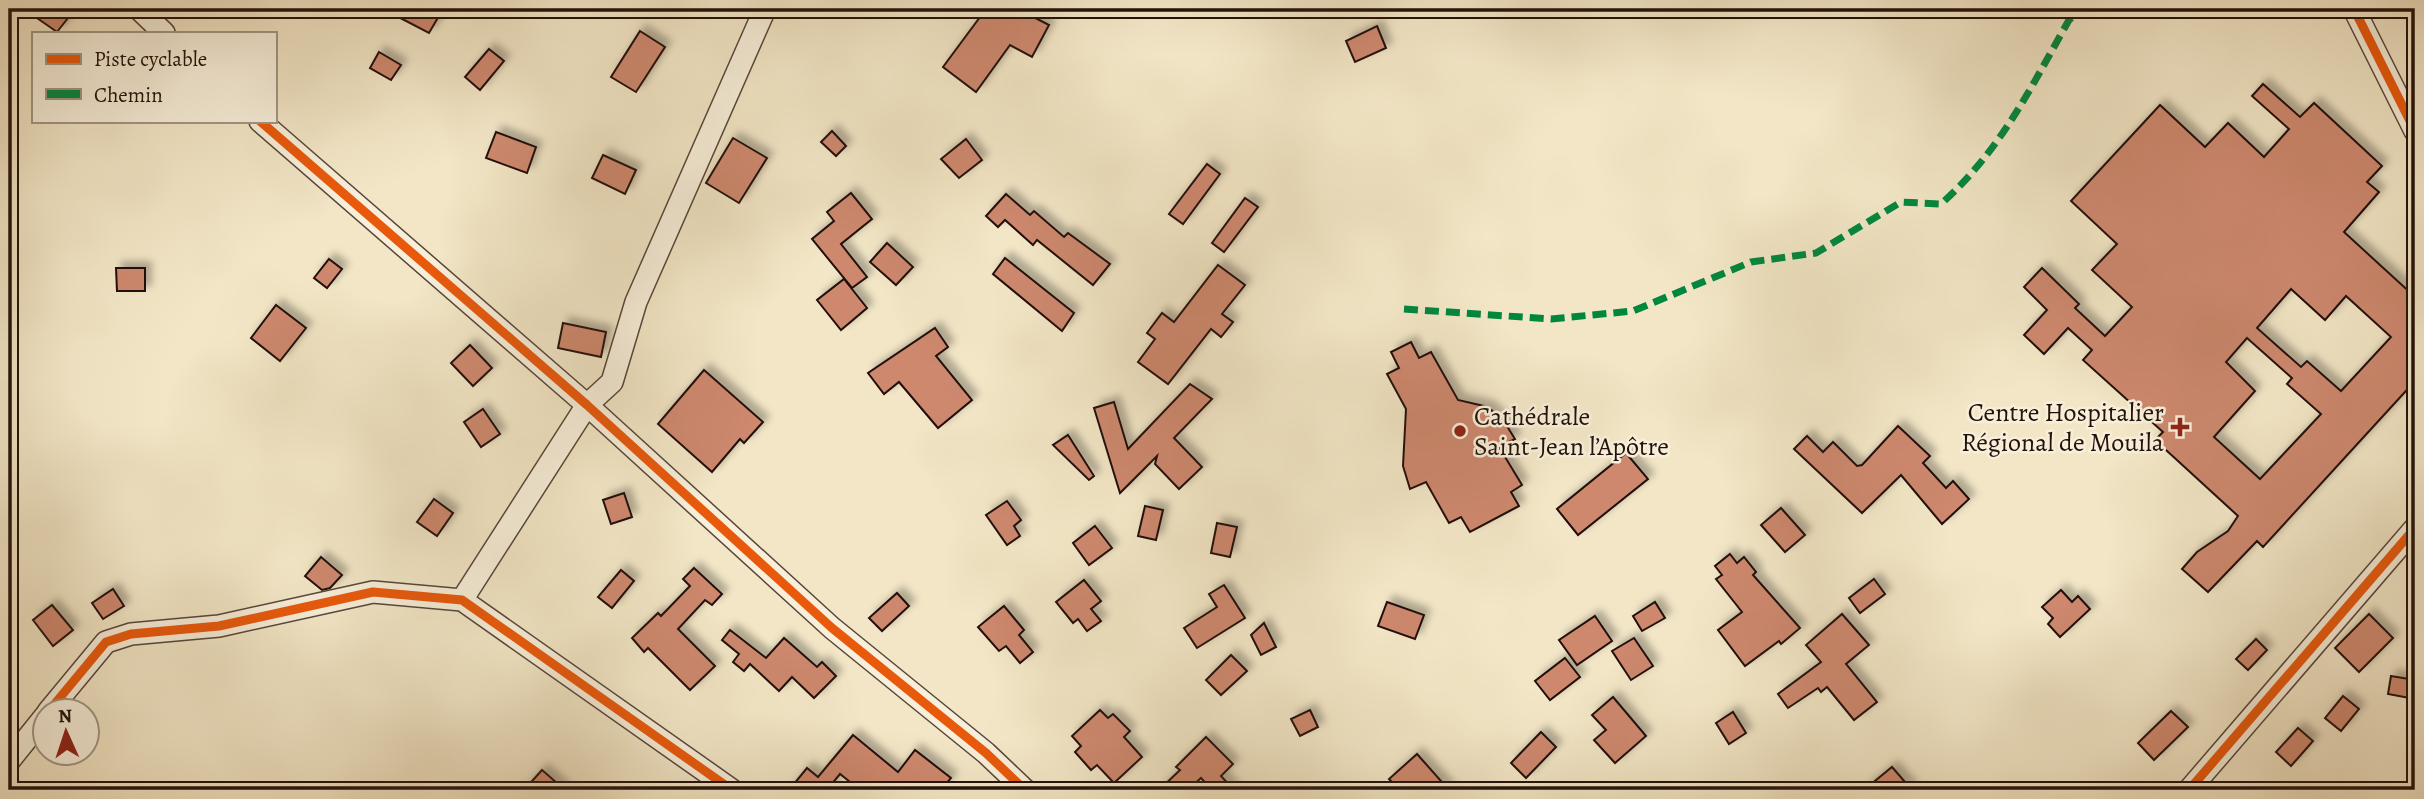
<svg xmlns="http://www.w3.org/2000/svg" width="2424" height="799" font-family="Alegreya,serif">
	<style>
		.building { fill: #cd886e; stroke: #23110a; stroke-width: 2; fill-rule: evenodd; filter: url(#shadow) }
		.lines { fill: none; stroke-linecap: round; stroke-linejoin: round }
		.minor-casing { stroke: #574639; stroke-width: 24 }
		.minor { stroke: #f7efda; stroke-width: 21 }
		.quiet { stroke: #00873e; stroke-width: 7; stroke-dasharray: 14 7; stroke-linecap: butt }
		.cycleway-casing { stroke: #f7efda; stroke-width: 13 }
		.cycleway { stroke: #e8590c; stroke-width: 9 }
		.poi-dot { fill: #8f2418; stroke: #f7efda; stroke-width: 2.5 }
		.labels { text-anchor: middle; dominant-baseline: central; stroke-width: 5; stroke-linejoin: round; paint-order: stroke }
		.poi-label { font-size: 26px; fill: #23110a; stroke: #f7efda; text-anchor: end }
	</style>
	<defs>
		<filter id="shadow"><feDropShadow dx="6" dy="-6" stdDeviation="3.5" flood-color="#0004"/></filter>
	</defs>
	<rect width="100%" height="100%" fill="#f2e6c6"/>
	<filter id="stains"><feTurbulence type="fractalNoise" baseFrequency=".00286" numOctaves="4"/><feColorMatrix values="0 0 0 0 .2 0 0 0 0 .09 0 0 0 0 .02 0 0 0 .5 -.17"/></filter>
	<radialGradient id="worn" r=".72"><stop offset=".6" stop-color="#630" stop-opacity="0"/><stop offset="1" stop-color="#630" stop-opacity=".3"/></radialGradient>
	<g class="building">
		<polygon points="24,9 75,9 57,32"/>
		<polygon points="383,9 443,9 429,33"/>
		<polygon points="986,9 1018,9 1049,25 1032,57 1010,45 976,92 943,67"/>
		<polygon points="1377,26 1386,48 1355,62 1346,41"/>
		<polygon points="640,31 665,47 636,92 611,77"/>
		<polygon points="489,49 504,61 480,90 465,77"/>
		<polygon points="379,52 401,65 391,80 370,68"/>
		<path d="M 2263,84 L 2300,117 L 2314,103 L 2382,166 L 2367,182 L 2379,192 L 2344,232 L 2415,297 L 2415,381 L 2263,547 L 2257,541 L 2208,592 L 2182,569 L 2197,552 L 2228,531 L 2238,516 L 2155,440 L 2163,432 L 2083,360 L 2092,350 L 2068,328 L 2044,354 L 2024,335 L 2047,310 L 2024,287 L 2042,268 L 2079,304 L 2075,308 L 2105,336 L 2132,307 L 2092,270 L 2117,244 L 2071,201 L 2160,105 L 2205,147 L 2228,123 L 2264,157 L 2289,129 L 2252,96 ZM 2291,289 L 2325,320 L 2346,296 L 2391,337 L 2341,391 L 2307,361 L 2301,367 L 2257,328 ZM 2247,338 L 2292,378 L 2287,384 L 2321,414 L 2260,479 L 2214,437 L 2255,391 L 2226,362 Z"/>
		<polygon points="832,131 846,146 836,156 821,142"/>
		<polygon points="496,132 536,147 527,173 486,158"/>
		<polygon points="733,138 767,158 739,203 706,183"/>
		<polygon points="966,139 982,160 959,178 941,159"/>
		<polygon points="603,155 636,170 625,194 592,178"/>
		<polygon points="1207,164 1220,174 1183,224 1169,214"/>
		<polygon points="851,193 872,219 841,244 867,277 852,288 812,239 834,221 827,212"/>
		<polygon points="1006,194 1030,215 1034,211 1064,237 1068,233 1110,264 1093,285 1037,240 1033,245 1005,220 998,227 986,216"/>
		<polygon points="1245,198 1258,207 1224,252 1212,243"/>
		<polygon points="887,243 913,267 896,285 870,262"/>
		<polygon points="1005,258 1074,313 1062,331 993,274"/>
		<polygon points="329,259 342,269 327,288 314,278"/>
		<polygon points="1218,265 1245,285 1222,314 1233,322 1221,337 1211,329 1168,384 1138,362 1155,339 1147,333 1162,313 1174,322"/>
		<polygon points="116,268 145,268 145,291 117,291"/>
		<polygon points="844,279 867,308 841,330 817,300"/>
		<polygon points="276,305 306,328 280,361 251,338"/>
		<polygon points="563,323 606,332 601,357 558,348"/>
		<polygon points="935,328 948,347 936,356 972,400 938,428 899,382 884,394 868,373"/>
		<polygon points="1411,342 1419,358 1431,352 1458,400 1488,407 1505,423 1515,439 1499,447 1522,485 1511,492 1519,506 1470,532 1461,517 1449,523 1426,482 1410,489 1403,466 1406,409 1387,374 1399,368 1391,352"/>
		<polygon points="470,345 492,368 473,386 451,363"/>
		<polygon points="704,370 763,422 744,443 740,439 712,472 658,424"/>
		<polygon points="1190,384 1212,399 1174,438 1202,467 1179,489 1155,464 1157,456 1120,493 1094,408 1114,402 1128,449"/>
		<polygon points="483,409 500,434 481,447 464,422"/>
		<polygon points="1898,426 1930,456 1923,463 1946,488 1953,481 1969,499 1942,524 1901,475 1862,513 1794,449 1807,436 1823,452 1833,442 1857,466 1862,465"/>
		<polygon points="1068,435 1094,476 1089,480 1053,445"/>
		<polygon points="1626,453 1648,479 1578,535 1557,509"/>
		<polygon points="624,493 632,517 611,524 603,500"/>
		<polygon points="434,499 453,513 437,536 417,522"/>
		<polygon points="1007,501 1021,520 1014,526 1020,536 1007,545 986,515"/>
		<polygon points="1145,506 1163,510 1156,540 1138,536"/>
		<polygon points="1781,508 1805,535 1785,552 1761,525"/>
		<polygon points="1217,523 1237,527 1230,557 1211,553"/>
		<polygon points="1095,526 1112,548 1089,565 1073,543"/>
		<polygon points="1730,554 1737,563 1744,557 1756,572 1753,575 1800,628 1781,644 1779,641 1745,666 1718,630 1742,612 1716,579 1722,575 1715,566"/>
		<polygon points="321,557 342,575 330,588 322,590 305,576"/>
		<polygon points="694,568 722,594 712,605 705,600 678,629 715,666 690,690 648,648 644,652 632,638 658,613 661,616 690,586 683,579"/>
		<polygon points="621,570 634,581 612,608 598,597"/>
		<polygon points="1874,579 1885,594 1860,613 1849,598"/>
		<polygon points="1084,580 1101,601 1091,609 1101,621 1087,631 1078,619 1073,623 1056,602"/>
		<polygon points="1224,585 1245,618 1197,648 1184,628 1217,607 1209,594"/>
		<polygon points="113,589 124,606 103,619 92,603"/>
		<polygon points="2061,590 2072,602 2078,596 2090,609 2060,637 2048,624 2053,618 2042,607"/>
		<polygon points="897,593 909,606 882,631 869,618"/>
		<polygon points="1387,602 1424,615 1415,639 1378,626"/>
		<polygon points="1655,602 1665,618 1642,631 1633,616"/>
		<polygon points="52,605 73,630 53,646 33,620"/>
		<polygon points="1004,606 1024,630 1019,635 1033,652 1020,663 1006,646 999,651 978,627"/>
		<polygon points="1842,614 1869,645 1846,664 1877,702 1854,720 1827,687 1821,692 1818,688 1788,708 1778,694 1821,662 1806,645"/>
		<polygon points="2369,614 2393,638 2359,672 2335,648"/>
		<polygon points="1595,616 1612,641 1577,665 1559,640"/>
		<polygon points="1264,623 1276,647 1261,655 1251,635"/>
		<polygon points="730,630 766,658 784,638 817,667 822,662 836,676 814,698 792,677 779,691 750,664 744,671 733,662 739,654 722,640"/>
		<polygon points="1634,638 1653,666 1631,680 1612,651"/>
		<polygon points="2256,639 2267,650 2248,670 2236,659"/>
		<polygon points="1231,655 1247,671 1221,695 1206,680"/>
		<polygon points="1565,658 1580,677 1550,700 1535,681"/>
		<polygon points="2391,676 2415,680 2415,699 2388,694"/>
		<polygon points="2343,696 2359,709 2341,731 2325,718"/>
		<polygon points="1613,697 1646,736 1615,763 1594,740 1606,730 1592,715"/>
		<polygon points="1100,710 1108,718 1113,714 1130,731 1124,737 1142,757 1114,783 1097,765 1091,770 1075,752 1081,746 1072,736"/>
		<polygon points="1310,710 1318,727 1300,736 1291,719"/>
		<polygon points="2171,711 2188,727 2154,760 2138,743"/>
		<polygon points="1733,712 1746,733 1729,744 1716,723"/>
		<polygon points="2298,728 2313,741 2291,766 2276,752"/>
		<polygon points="1541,732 1556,747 1526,778 1511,763"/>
		<polygon points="853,735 898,772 915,750 951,778 941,790 860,790 840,774 830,786 835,790 789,790 807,768 818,777"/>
		<polygon points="1206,737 1233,764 1221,776 1234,790 1212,790 1201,778 1188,790 1159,790 1180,770 1176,767"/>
		<polygon points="1417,754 1449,790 1399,790 1389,779"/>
		<polygon points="1892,767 1912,790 1864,790"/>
		<polygon points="542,770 565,790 524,790"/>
	</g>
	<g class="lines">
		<defs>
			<g id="minor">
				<polyline points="139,9 164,33"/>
				<polyline points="2354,9 2415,131"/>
				<polyline points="260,121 587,405 832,628 986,753 1025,790"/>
				<polyline points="462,600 587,405 612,382 636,302 765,9"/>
				<polyline points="48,712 106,642 131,634 219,626 373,592 462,600 732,790"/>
				<polyline points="9,761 46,715"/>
				<polyline points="2189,790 2415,528"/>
			</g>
		</defs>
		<use href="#minor" class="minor-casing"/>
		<use href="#minor" class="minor"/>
		<path class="quiet" d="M 1404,309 L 1551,319 L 1633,311 L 1751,262 L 1816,253 L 1901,202 L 1941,204 C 2001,150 2030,89 2069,20 L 2082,9"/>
		<defs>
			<g id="cycleway">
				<polyline points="2354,9 2415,131"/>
				<polyline points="260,121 587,405 832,628 986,753 1025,790"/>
				<polyline points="48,712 106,642 131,634 219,626 373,592 462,600 732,790"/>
				<polyline points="2189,790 2415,528"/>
			</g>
		</defs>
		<use href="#cycleway" class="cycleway-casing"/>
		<use href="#cycleway" class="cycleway"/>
	</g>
	<g class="poi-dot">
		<path d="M2176.5 416.5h7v7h7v7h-7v7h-7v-7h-7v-7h7z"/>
		<circle cx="1460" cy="431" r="7"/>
	</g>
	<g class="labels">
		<g class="poi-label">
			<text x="2164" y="412">Centre Hospitalier<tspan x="2164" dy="30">Régional de Mouila</tspan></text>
			<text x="1474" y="416" text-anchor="start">Cathédrale<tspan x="1474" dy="30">Saint-Jean l’Apôtre</tspan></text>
		</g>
	</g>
	<rect width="2424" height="799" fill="none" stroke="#f2e6c6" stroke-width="35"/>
	<rect x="10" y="10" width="2403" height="778" fill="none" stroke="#23110a" stroke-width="3.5"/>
	<rect x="18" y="18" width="2389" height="764" fill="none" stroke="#23110a" stroke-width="2"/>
	<rect x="32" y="32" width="245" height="91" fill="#f7efda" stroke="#a29687" stroke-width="2"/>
	<rect x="46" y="54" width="35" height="10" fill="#e8590c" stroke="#a29687" stroke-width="2"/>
	<text x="94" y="66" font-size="21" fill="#23110a">Piste cyclable</text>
	<rect x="46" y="89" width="35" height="10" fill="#00873e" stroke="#a29687" stroke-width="2"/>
	<text x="94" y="102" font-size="21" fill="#23110a">Chemin</text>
	<g transform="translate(66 732) rotate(357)"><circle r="33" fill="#f7efda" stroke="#a29687" stroke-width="2"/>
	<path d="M0-5L12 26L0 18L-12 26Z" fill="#8f2418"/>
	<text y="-10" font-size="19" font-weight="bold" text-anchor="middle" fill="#23110a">N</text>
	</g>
	<rect width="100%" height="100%" filter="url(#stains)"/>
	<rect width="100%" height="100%" fill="url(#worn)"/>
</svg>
